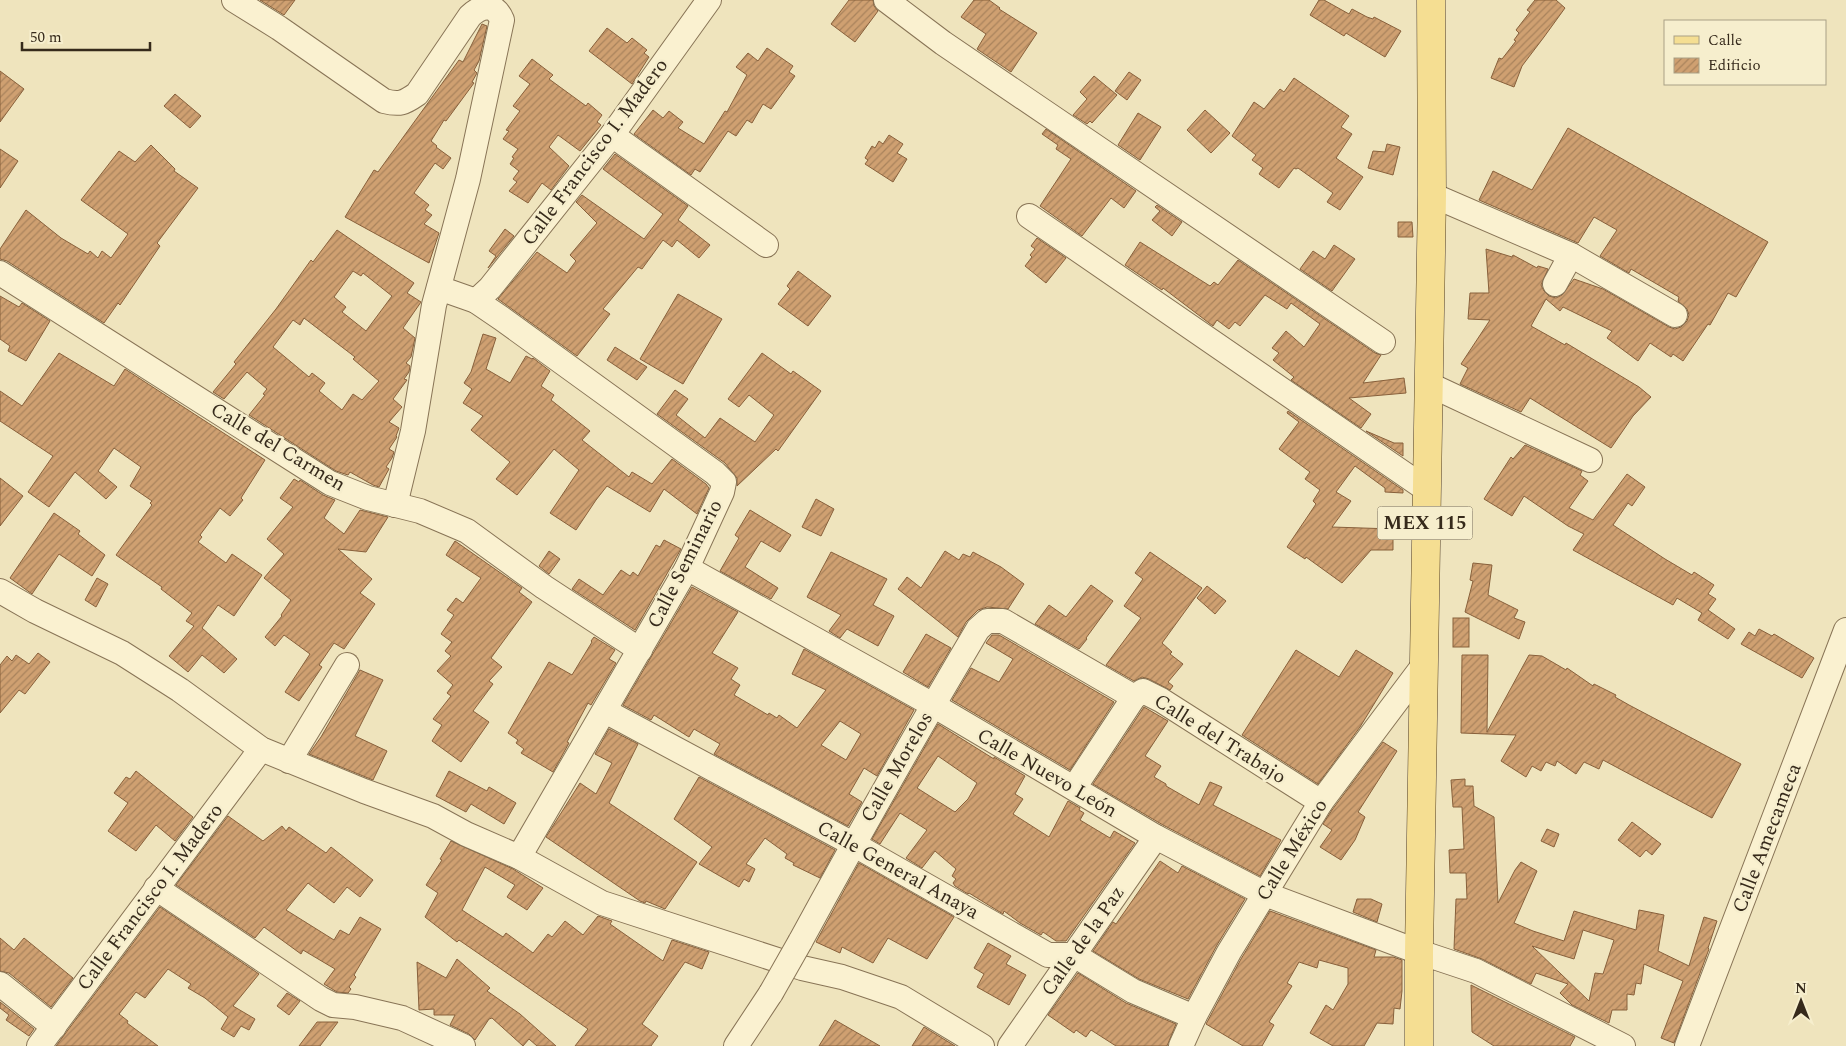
<svg xmlns="http://www.w3.org/2000/svg" width="1846" height="1046" font-family="Spectral,serif">
	<style>
		.building { fill: url(#building-hatch); stroke: #88603b; fill-rule: evenodd }
		.lines { fill: none; stroke-linecap: round; stroke-linejoin: round }
		.minor-casing { stroke: #887456; stroke-width: 26 }
		.major-casing { stroke: #55422b; stroke-width: 29 }
		.minor { stroke: #faf1d0; stroke-width: 24 }
		.major { stroke: #f5de92; stroke-width: 28 }
		.minor-bridge-casing { stroke: #887456; stroke-width: 26; stroke-linecap: butt }
		.minor-bridge { stroke: #faf1d0; stroke-width: 24 }
		.labels { text-anchor: middle; dominant-baseline: central; stroke-width: 5; stroke-linejoin: round; paint-order: stroke }
		.shield { fill: #f6eecd; stroke: #706550; stroke-width: 1 }
		.shield-label { font-size: 19px; font-weight: bold; fill: #362a1b }
		.street-label { font-size: 20px; fill: #362a1b; stroke: #f6eecd }
	</style>
	<defs>
		<pattern id="building-hatch" width="6" height="6" patternUnits="userSpaceOnUse" patternTransform="scale(1.25)"><rect width="6" height="6" fill="#cfa071"/><path d="M-1 1l2-2M0 6l6-6M5 7l2-2" fill="none" stroke="#a9835c"/></pattern>
	</defs>
	<rect width="100%" height="100%" fill="#efe4bd"/>
	<g class="building">
		<polygon points="260,0 295,0 284,15"/>
		<polygon points="849,0 873,0 874,6 878,11 855,42 831,24"/>
		<polygon points="974,0 989,0 1000,8 999,9 1037,33 1011,72 977,49 986,34 961,17"/>
		<polygon points="1319,0 1324,0 1349,14 1352,9 1367,17 1373,19 1374,17 1401,31 1385,57 1346,33 1344,36 1310,15"/>
		<polygon points="1535,0 1556,0 1565,8 1544,37 1522,66 1514,87 1491,78 1499,58 1502,59 1516,41 1514,40 1519,33 1516,30 1530,12 1527,10"/>
		<polygon points="482,24 487,26 479,61 474,70 477,73 472,82 474,83 446,121 444,120 431,141 437,146 436,147 451,158 443,169 435,163 414,193 429,205 425,210 432,215 424,224 439,233 429,263 345,217 374,170 378,172 459,60 463,62"/>
		<polygon points="607,28 627,43 632,38 647,50 644,53 649,57 632,84 589,51"/>
		<polygon points="767,48 793,66 789,72 795,76 771,109 763,104 752,123 747,120 736,136 728,131 700,172 695,169 691,175 634,134 653,110 663,118 669,111 683,122 678,128 704,144 725,111 727,112 747,75 736,67 748,53 758,61"/>
		<polygon points="532,59 553,75 549,79 586,106 588,103 602,115 597,122 601,125 580,151 558,135 549,147 569,166 551,190 542,183 528,203 509,191 517,182 513,179 519,171 510,164 514,158 512,157 518,149 503,139 509,131 506,130 520,111 513,106 530,84 519,76"/>
		<polygon points="0,71 24,89 0,122"/>
		<polygon points="1129,72 1141,80 1127,100 1115,91"/>
		<polygon points="1094,76 1117,95 1092,123 1090,121 1087,124 1073,115 1087,99 1080,92"/>
		<polygon points="1294,78 1349,116 1341,127 1352,134 1336,158 1363,177 1340,210 1327,202 1333,193 1298,168 1296,169 1294,168 1279,188 1259,174 1263,168 1252,160 1256,155 1232,136 1254,102 1264,109 1280,89 1284,92"/>
		<polygon points="175,94 201,116 190,128 164,106"/>
		<polygon points="1205,110 1230,133 1211,153 1187,130"/>
		<polygon points="1138,113 1161,127 1140,160 1118,145"/>
		<polygon points="1568,128 1768,242 1736,297 1728,293 1710,325 1708,324 1683,361 1673,354 1671,357 1650,343 1638,361 1607,338 1612,331 1563,307 1560,311 1546,299 1531,326 1565,345 1566,343 1639,387 1651,397 1633,416 1611,448 1530,398 1521,412 1460,384 1468,368 1461,364 1490,320 1468,319 1470,293 1489,293 1486,249 1512,257 1513,255 1537,268 1538,266 1548,269 1541,285 1544,291 1549,296 1556,298 1562,295 1574,279 1603,289 1669,327 1675,329 1681,327 1687,321 1689,315 1687,309 1678,301 1679,297 1631,269 1629,273 1600,256 1617,230 1594,217 1578,243 1479,200 1493,171 1532,190"/>
		<polygon points="1046,129 1136,191 1124,208 1111,198 1082,236 1040,206 1071,159 1056,149 1058,145 1042,134"/>
		<polygon points="889,135 903,144 897,153 907,159 893,182 865,164 868,160 865,158 872,146 875,148 879,141 883,144"/>
		<polygon points="1387,144 1400,147 1393,175 1368,168 1373,151 1385,152"/>
		<polygon points="151,145 175,169 174,171 198,188 157,243 160,246 120,305 118,303 104,323 7,261 0,259 0,249 26,210 61,238 88,254 90,251 98,258 102,251 111,258 128,234 81,200 119,151 135,162"/>
		<polygon points="0,149 18,161 0,188"/>
		<polygon points="615,154 688,206 678,220 710,245 699,258 677,240 672,247 663,240 642,269 638,267 603,309 610,314 577,356 498,299 537,252 567,273 576,261 570,255 597,223 576,202 582,195 644,239 663,214 603,169"/>
		<polygon points="1157,205 1182,222 1172,236 1152,220 1160,211 1155,207"/>
		<polygon points="1398,222 1412,222 1413,237 1398,237"/>
		<polygon points="505,229 514,236 488,268 496,256 489,251"/>
		<path d="M 337,230 L 414,283 L 407,293 L 421,302 L 403,328 L 415,338 L 411,357 L 406,363 L 410,366 L 409,372 L 404,379 L 407,380 L 393,399 L 402,407 L 389,422 L 399,428 L 396,436 L 397,437 L 389,449 L 394,452 L 392,458 L 386,467 L 389,469 L 379,487 L 373,485 L 350,472 L 348,475 L 336,471 L 249,415 L 265,395 L 263,394 L 267,389 L 247,372 L 224,399 L 213,392 L 236,364 L 234,362 L 276,309 L 311,260 L 313,262 ZM 353,271 L 361,276 L 363,273 L 392,296 L 366,331 L 342,312 L 346,307 L 334,297 ZM 304,318 L 355,357 L 353,359 L 379,381 L 362,400 L 353,394 L 342,410 L 319,391 L 325,383 L 312,373 L 309,377 L 273,347 L 293,320 L 300,325 Z"/>
		<polygon points="1037,238 1066,258 1046,283 1025,266 1032,257 1030,255 1035,249 1031,246"/>
		<polygon points="1140,242 1210,286 1214,282 1218,285 1238,260 1375,353 1381,355 1363,383 1404,378 1406,393 1349,398 1371,414 1361,428 1291,380 1294,377 1273,360 1279,353 1272,348 1286,331 1304,347 1320,324 1291,303 1287,309 1265,295 1240,326 1235,322 1229,329 1217,320 1213,326 1163,288 1162,290 1125,265"/>
		<polygon points="1334,245 1355,259 1332,291 1300,269 1313,251 1325,259"/>
		<polygon points="798,271 831,296 808,326 778,304 790,289 787,286"/>
		<polygon points="678,294 722,319 683,384 640,359"/>
		<polygon points="0,296 19,307 22,303 50,321 26,361 8,351 10,346 0,339"/>
		<polygon points="483,334 496,338 486,369 510,383 526,356 532,359 533,358 550,371 541,386 554,395 551,400 590,431 582,440 629,477 632,472 652,484 672,459 706,484 709,488 697,514 664,489 650,512 607,486 596,500 576,530 550,513 579,470 554,449 517,495 496,479 510,462 471,430 483,416 463,403 472,389 464,383 471,372"/>
		<polygon points="615,347 647,367 637,380 607,360"/>
		<polygon points="59,353 114,386 125,369 265,460 241,498 243,500 230,516 220,508 200,535 202,537 198,542 226,563 232,554 262,575 234,616 218,605 202,628 237,659 224,673 202,655 188,672 169,656 194,626 186,621 192,613 161,589 162,587 116,555 152,505 150,503 152,501 130,486 141,467 114,448 98,471 117,487 106,499 75,472 49,507 28,492 53,456 0,421 0,391 22,406"/>
		<polygon points="762,353 791,374 793,371 821,391 778,451 776,449 737,486 737,478 725,463 657,414 675,390 688,399 676,415 705,438 720,418 755,442 774,415 749,395 739,407 728,399"/>
		<polygon points="1288,411 1403,490 1403,493 1385,492 1385,488 1355,466 1336,492 1351,501 1332,527 1393,529 1393,550 1371,550 1342,583 1306,557 1305,559 1287,547 1316,504 1313,501 1320,490 1305,479 1310,472 1279,449 1299,422 1287,413"/>
		<polygon points="1366,431 1394,443 1403,443 1403,456"/>
		<polygon points="1525,445 1582,471 1580,475 1588,481 1569,508 1593,520 1627,474 1645,487 1632,506 1628,503 1613,525 1665,559 1692,575 1694,572 1714,585 1708,594 1716,599 1708,610 1735,629 1728,639 1698,620 1702,613 1677,598 1673,605 1573,550 1584,534 1568,526 1524,496 1512,516 1484,499 1511,457 1513,459"/>
		<polygon points="0,478 23,496 0,526"/>
		<polygon points="294,479 299,482 300,480 323,495 335,500 324,518 344,534 360,510 388,517 366,552 338,549 372,579 360,593 375,604 344,649 334,643 319,665 322,667 299,701 285,692 310,654 284,635 275,646 265,637 282,616 281,615 291,600 264,578 284,554 267,539 293,507 280,498"/>
		<polygon points="816,499 834,509 821,536 802,527"/>
		<polygon points="750,510 791,535 780,552 761,541 745,567 778,588 771,599 720,571 739,538 735,535"/>
		<polygon points="54,513 80,531 78,534 105,555 92,576 59,554 32,594 10,578"/>
		<polygon points="664,540 681,549 635,630 572,589 579,579 603,595 621,570 630,576 633,572 638,576 656,545 660,547"/>
		<polygon points="455,541 522,588 519,592 532,602 491,658 502,667 489,681 493,684 473,711 489,722 461,762 432,741 442,725 433,719 451,696 447,693 453,685 437,671 451,656 445,651 452,642 441,634 454,615 447,610 456,598 463,603 481,578 446,555"/>
		<polygon points="549,551 560,559 549,574 539,566"/>
		<polygon points="945,551 959,560 963,554 970,557 973,552 1001,567 1024,584 1008,609 987,607 978,610 966,622 958,637 898,589 907,577 921,588"/>
		<polygon points="831,552 887,579 873,605 894,616 878,646 847,629 840,638 829,631 841,615 807,597"/>
		<polygon points="1150,552 1202,588 1162,643 1172,652 1170,654 1183,664 1168,682 1173,686 1170,690 1149,679 1142,677 1134,681 1106,665 1141,618 1124,606 1143,579 1135,573"/>
		<polygon points="1473,563 1492,565 1488,595 1518,610 1514,618 1525,622 1519,639 1465,612 1473,581 1470,580"/>
		<polygon points="97,578 108,584 96,607 85,600"/>
		<polygon points="1091,585 1113,601 1086,638 1087,639 1079,649 1035,624 1049,605 1066,617"/>
		<polygon points="1207,586 1226,601 1215,614 1197,598"/>
		<path d="M 692,587 L 738,612 L 712,653 L 738,668 L 731,679 L 740,685 L 734,695 L 768,715 L 769,713 L 777,718 L 779,715 L 797,728 L 826,690 L 792,674 L 804,649 L 914,710 L 877,776 L 864,768 L 849,794 L 862,802 L 848,826 L 714,754 L 720,744 L 694,729 L 689,737 L 654,715 L 651,720 L 623,705 ZM 840,721 L 861,734 L 846,760 L 821,745 Z"/>
		<rect x="1453" y="618" width="16" height="29"/>
		<polygon points="1759,629 1772,636 1774,634 1814,658 1802,678 1741,644 1749,632 1755,636"/>
		<polygon points="926,634 951,648 928,687 903,672"/>
		<polygon points="992,635 999,635 1114,702 1070,770 952,700 971,668 999,682 1013,659 986,643"/>
		<polygon points="594,637 615,650 609,659 616,663 591,705 588,703 567,742 569,743 553,772 521,753 524,749 516,743 518,740 508,733 549,662 572,675 592,642 591,641"/>
		<polygon points="1296,650 1339,677 1356,650 1393,673 1360,727 1318,784 1242,735"/>
		<polygon points="38,653 50,662 25,694 19,690 0,713 0,665 7,656 12,661 16,655 29,664"/>
		<polygon points="1462,655 1488,655 1487,732 1529,655 1542,656 1566,670 1567,668 1593,686 1594,684 1616,695 1615,697 1629,705 1741,764 1712,818 1603,760 1599,769 1584,762 1576,774 1557,761 1555,766 1546,762 1541,771 1532,766 1526,777 1501,761 1516,735 1461,733"/>
		<polygon points="360,670 383,680 355,736 387,751 373,780 309,754 321,737"/>
		<polygon points="1144,707 1168,721 1145,756 1161,766 1154,777 1166,784 1166,786 1199,805 1210,782 1222,787 1213,805 1281,840 1260,876 1163,825 1093,784"/>
		<path d="M 938,724 L 994,759 L 994,757 L 1025,776 L 1015,794 L 1023,799 L 1013,814 L 1049,837 L 1068,801 L 1080,808 L 1079,810 L 1084,813 L 1080,820 L 1110,838 L 1114,831 L 1135,843 L 1066,941 L 1056,941 L 1043,932 L 1041,935 L 1020,923 L 1004,911 L 1003,914 L 969,893 L 968,894 L 955,886 L 953,883 L 956,879 L 952,876 L 956,869 L 935,851 L 922,868 L 906,858 L 927,830 L 900,813 L 880,844 L 872,839 ZM 938,756 L 977,783 L 968,799 L 955,812 L 917,788 Z"/>
		<polygon points="609,729 638,744 609,803 697,862 665,909 646,901 645,903 640,901 546,837 580,783 596,794 612,763 595,754"/>
		<polygon points="1383,742 1397,751 1358,812 1365,817 1355,840 1341,860 1320,847 1332,830 1323,824 1332,810"/>
		<polygon points="136,771 193,817 175,841 156,825 136,851 108,831 128,803 114,793 126,777 130,779"/>
		<polygon points="449,771 487,791 489,787 516,803 504,824 471,804 466,812 436,796"/>
		<polygon points="699,777 835,850 820,878 793,865 794,863 785,858 787,854 765,838 746,864 755,869 749,882 744,879 739,887 699,864 712,847 674,819"/>
		<path d="M 1465,779 L 1465,786 L 1473,786 L 1474,806 L 1494,817 L 1498,903 L 1515,870 L 1521,862 L 1537,871 L 1514,923 L 1533,931 L 1564,941 L 1574,911 L 1636,930 L 1639,910 L 1664,915 L 1658,951 L 1689,966 L 1704,917 L 1717,921 L 1708,948 L 1709,949 L 1674,1043 L 1661,1038 L 1683,981 L 1644,964 L 1641,984 L 1636,983 L 1634,995 L 1627,994 L 1627,1010 L 1612,1010 L 1609,1023 L 1572,1005 L 1560,993 L 1568,984 L 1536,973 L 1531,984 L 1482,959 L 1454,949 L 1456,899 L 1467,899 L 1466,873 L 1450,873 L 1449,850 L 1464,849 L 1462,807 L 1453,807 L 1451,780 ZM 1583,930 L 1614,940 L 1603,974 L 1595,973 L 1589,1001 L 1532,946 L 1574,959 Z"/>
		<polygon points="228,816 263,841 282,826 286,831 289,827 326,853 331,847 373,880 360,897 347,887 334,903 308,883 286,910 334,940 340,930 349,935 360,917 381,929 354,975 356,977 349,987 351,989 348,993 337,992 324,984 335,969 303,950 301,954 264,927 255,938 176,885"/>
		<polygon points="1632,822 1661,844 1652,855 1646,850 1640,857 1618,840"/>
		<polygon points="1547,829 1559,834 1554,847 1541,841"/>
		<polygon points="451,841 513,869 543,888 527,910 507,897 515,885 485,867 462,910 503,937 506,933 533,953 548,934 552,937 565,921 583,935 598,916 612,921 610,924 663,961 672,940 709,952 702,969 685,962 642,1024 658,1036 651,1046 575,1046 588,1029 459,940 457,942 425,917 438,893 426,885 442,860 440,859"/>
		<polygon points="1160,861 1178,873 1182,866 1245,899 1217,945 1188,999 1139,979 1093,951 1113,922 1116,924"/>
		<polygon points="859,863 954,917 927,959 888,938 873,963 842,947 840,953 816,942"/>
		<polygon points="1357,899 1371,899 1382,904 1377,922 1353,912"/>
		<polygon points="160,907 259,974 233,1006 255,1019 249,1030 241,1026 234,1037 221,1029 228,1017 205,998 188,988 191,984 168,969 145,998 136,992 119,1014 128,1021 127,1023 158,1046 56,1046"/>
		<polygon points="1270,911 1376,950 1374,957 1393,957 1402,960 1402,991 1400,1009 1394,1008 1393,1024 1377,1023 1364,1046 1333,1046 1310,1033 1326,1005 1333,1010 1348,984 1348,968 1319,960 1317,968 1299,962 1287,983 1292,986 1269,1022 1274,1025 1262,1046 1243,1046 1206,1024 1241,959"/>
		<polygon points="0,938 14,950 24,938 73,978 51,1007 9,973 0,971"/>
		<polygon points="988,943 1011,956 1006,964 1026,975 1009,1005 977,987 984,974 974,968"/>
		<polygon points="457,959 490,988 487,991 520,1014 556,1046 537,1046 529,1039 523,1046 492,1018 489,1019 475,1040 469,1034 450,1025 455,1015 434,1015 434,1009 419,1010 417,962 446,978"/>
		<polygon points="1078,973 1126,1003 1176,1024 1167,1046 1116,1046 1091,1030 1086,1037 1076,1030 1074,1033 1048,1015"/>
		<polygon points="1471,985 1575,1037 1570,1046 1494,1046 1472,1032"/>
		<polygon points="287,993 300,1001 289,1015 277,1006"/>
		<polygon points="0,1002 34,1029 29,1036 6,1020 9,1015 0,1008"/>
		<polygon points="835,1020 880,1046 819,1046"/>
		<polygon points="317,1022 338,1022 320,1046 299,1046"/>
		<polygon points="924,1027 955,1046 912,1046"/>
	</g>
	<g class="lines">
		<defs>
			<g id="minor">
				<path d="M 234,0 L 279,28 L 384,101 C 400,105 404,103 417,94 L 470,16 C 482,5 495,3 502,20 L 468,179 L 434,305 L 413,431 L 395,505"/>
				<polyline points="886,0 943,43 1383,342"/>
				<polyline points="612,135 766,245"/>
				<polyline points="1432,195 1571,255 1675,315"/>
				<polyline points="1029,216 1426,489"/>
				<polyline points="0,273 330,483 368,498 420,511 467,531 544,587 640,650"/>
				<polyline points="1555,284 1571,255"/>
				<polyline points="439,288 476,301 501,318 715,473 724,482 722,492 687,568 519,857"/>
				<polyline points="476,301 490,288 612,135 709,0"/>
				<polyline points="1428,384 1590,460"/>
				<polyline points="687,568 933,705 1156,837 1265,894 1419,952 1476,971 1623,1046"/>
				<polyline points="0,591 35,611 122,653 180,690 261,749 364,791 433,816 466,834 519,857 602,903 802,968 842,977 901,997 982,1046"/>
				<polyline points="605,711 853,844 1048,955 1074,955 1133,991 1194,1017"/>
				<polyline points="289,761 347,665"/>
				<polyline points="1074,788 1134,697 1143,691 1161,700 1321,802"/>
				<polyline points="156,888 321,999 333,1005 355,1007 402,1018 463,1046"/>
				<path d="M 800,942 C 857,837 917,732 978,629 L 987,621 L 1003,621 L 1134,697"/>
				<polyline points="0,984 54,1027"/>
				<polyline points="39,1046 261,749"/>
				<polyline points="736,1046 771,993"/>
				<polyline points="1010,1046 1156,837"/>
				<polyline points="1181,1046 1194,1017 1229,952 1321,802 1423,666"/>
				<polyline points="1687,1046 1846,630"/>
			</g>
			<polyline id="major" points="1419,1046 1419,952 1432,195 1431,0"/>
		</defs>
		<use href="#minor" class="minor-casing"/>
		<use href="#major" class="major-casing"/>
		<use href="#minor" class="minor"/>
		<use href="#major" class="major"/>
		<defs>
			<polyline id="minor-bridge" points="771,993 800,942"/>
		</defs>
		<use href="#minor-bridge" class="minor-bridge-casing"/>
		<use href="#minor-bridge" class="minor-bridge"/>
	</g>
	<g class="labels">
		<rect class="shield" x="1377.5" y="506.5" width="95" height="33" rx="4"/>
		<g class="shield-label">
			<text x="1425" y="523">MEX 115</text>
		</g>
		<g class="street-label">
			<text transform="translate(595 152) rotate(-53)">Calle Francisco I. Madero</text>
			<text transform="translate(278 447) rotate(31)">Calle del Carmen</text>
			<text transform="translate(685 564) rotate(-63)">Calle Seminario</text>
			<text transform="translate(1220 739) rotate(32)">Calle del Trabajo</text>
			<text transform="translate(897 767) rotate(-60)">Calle Morelos</text>
			<text transform="translate(1047 773) rotate(30)">Calle Nuevo León</text>
			<text transform="translate(1767 838) rotate(-69)">Calle Amecameca</text>
			<text transform="translate(1292 850) rotate(-58)">Calle México</text>
			<text transform="translate(898 870) rotate(29)">Calle General Anaya</text>
			<text transform="translate(150 897) rotate(-53)">Calle Francisco I. Madero</text>
			<text transform="translate(1083 941) rotate(-55)">Calle de la Paz</text>
		</g>
	</g>
	<rect x="1664" y="20" width="162" height="65" fill="#f6eecd" stroke="#a9a086"/>
	<rect x="1674" y="36" width="25" height="8" fill="#f5de92" stroke="#a9a086"/>
	<text x="1708" y="45" font-size="15" fill="#362a1b">Calle</text>
	<rect x="1674" y="58" width="25" height="15" fill="url(#building-hatch)" stroke="#a9a086"/>
	<text x="1708" y="70" font-size="15" fill="#362a1b">Edificio</text>
	<g transform="translate(1801 1001)" stroke="#f6eecd" stroke-width="4" paint-order="stroke">
	<path d="M0-4L9 19L0 12L-9 19Z" fill="#362a1b"/>
	<text y="-8" font-size="14" font-weight="bold" text-anchor="middle" fill="#362a1b">N</text>
	</g>
	<path d="M22 42v8h128v-8" fill="none" stroke="#362a1b" stroke-width="2.5"/>
	<text x="30" y="42" font-size="15" fill="#362a1b" stroke="#f6eecd" stroke-width="4" paint-order="stroke">50 m</text>
</svg>
